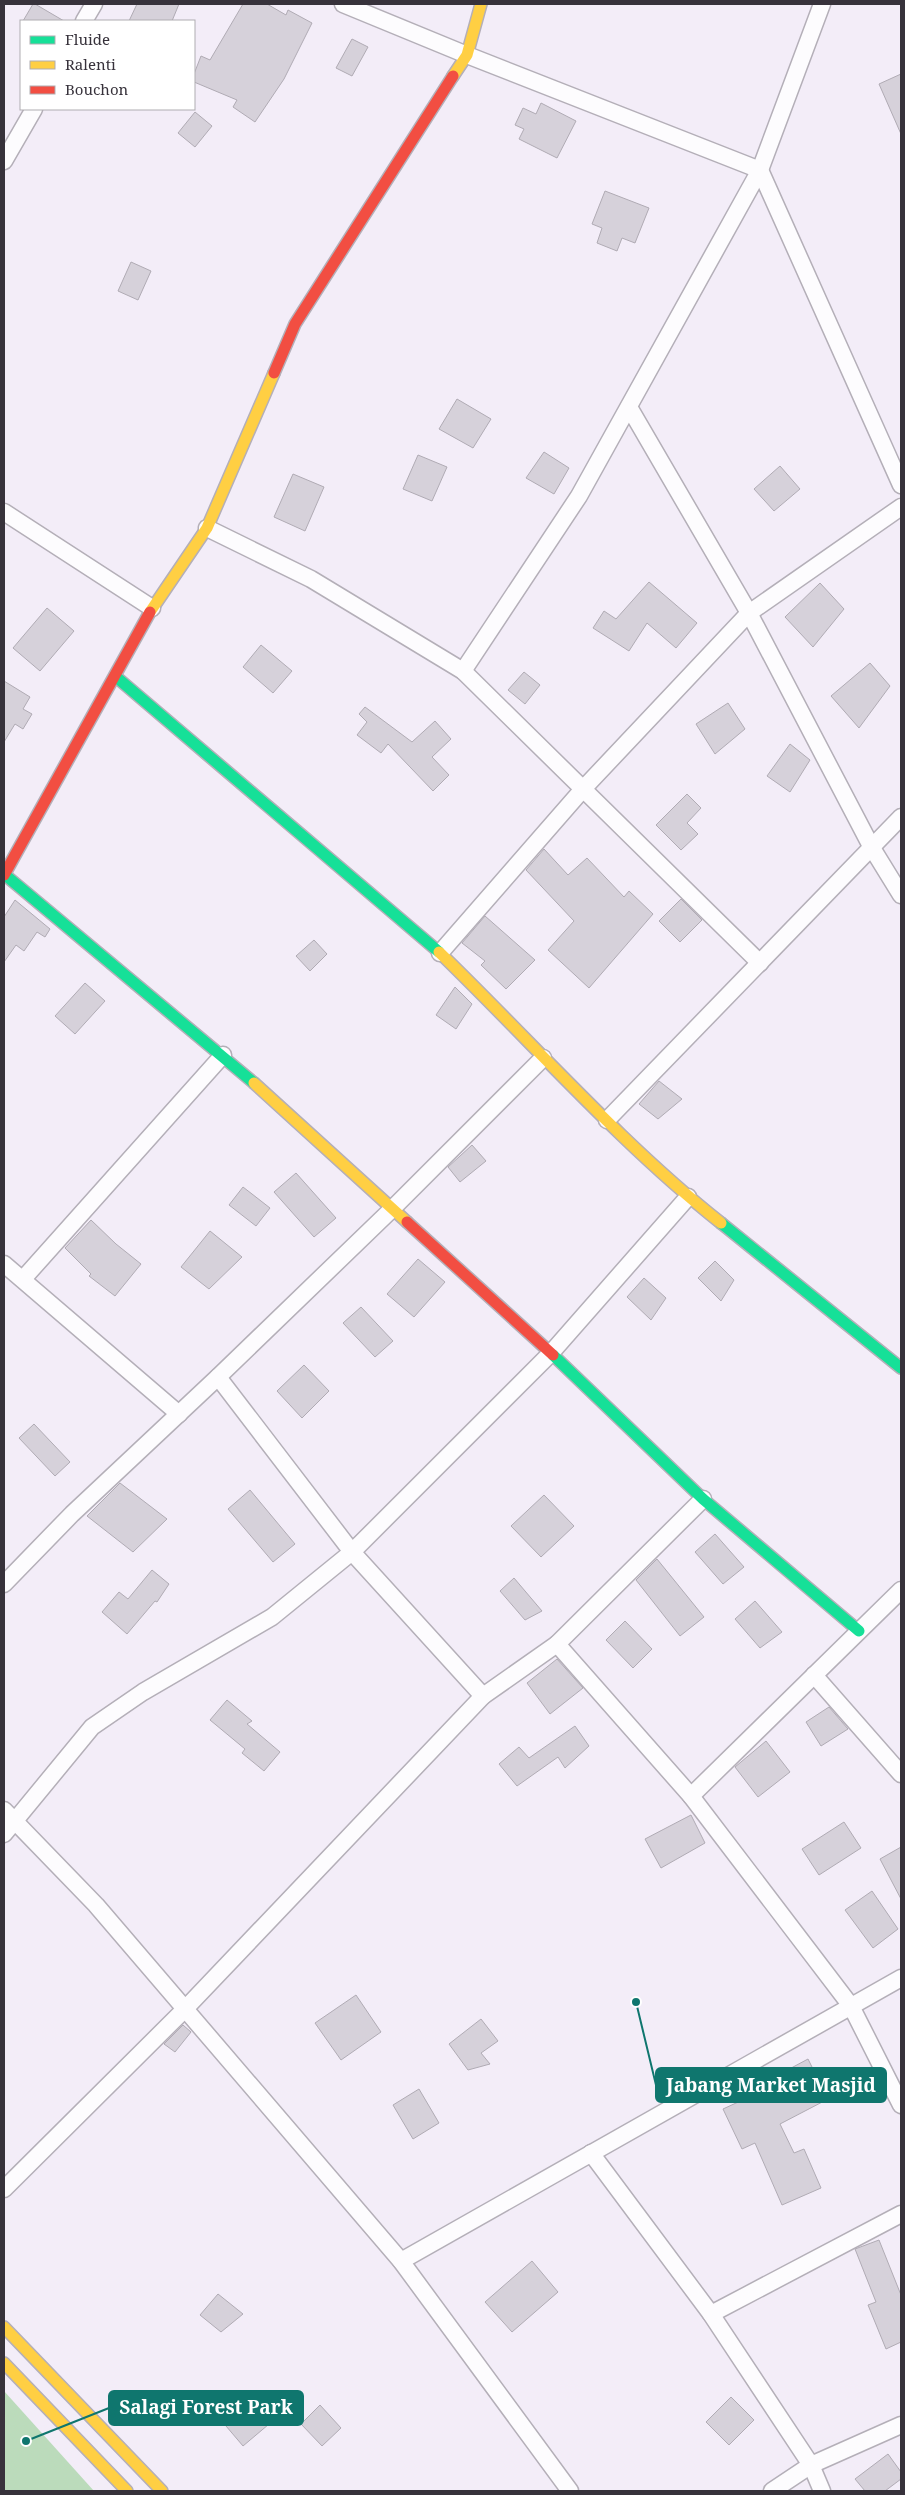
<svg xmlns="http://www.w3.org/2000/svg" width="905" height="2495" font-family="'Noto Serif',serif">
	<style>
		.green { fill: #bbdbbb }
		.building { fill: #d6d1da; stroke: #b0abb4 }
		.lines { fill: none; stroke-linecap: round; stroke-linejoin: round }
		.street-casing { stroke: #b4afb8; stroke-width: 19 }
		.fast-casing { stroke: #b4afb8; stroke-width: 14 }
		.slow-casing { stroke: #b4afb8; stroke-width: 14 }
		.jam-casing { stroke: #b4afb8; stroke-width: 14 }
		.street { stroke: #fdfcfe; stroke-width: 16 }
		.fast { stroke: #16e098; stroke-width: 11 }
		.slow { stroke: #ffcf43; stroke-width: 11 }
		.jam { stroke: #f24e42; stroke-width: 11 }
		.leader { fill: none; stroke: #0f766e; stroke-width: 2 }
		.callout-dot { fill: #0f766e; stroke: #fff; stroke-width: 2 }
		.callout { fill: #0f766e; stroke: #0f766e; stroke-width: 2 }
		.callout-label { font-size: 19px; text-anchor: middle; font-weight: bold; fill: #fff }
	</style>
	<rect width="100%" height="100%" fill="#f3edf8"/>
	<polygon class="green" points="4,2391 94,2491 4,2491"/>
	<g class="building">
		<polygon points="33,4 35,4 64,21 23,21"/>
		<polygon points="137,4 179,4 172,21 129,21"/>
		<polygon points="243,4 267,4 286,15 288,10 312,23 284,79 255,122 233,107 237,100 194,82 194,74 201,56 210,60"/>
		<polygon points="352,39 368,47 352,76 336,68"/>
		<polygon points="901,74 901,134 879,84"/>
		<polygon points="541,103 576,121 557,158 519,139 524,129 515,125 523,108 536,114"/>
		<polygon points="195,112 212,126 195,147 178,133"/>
		<polygon points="605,191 649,208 635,243 622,238 617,251 597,243 602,228 592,224"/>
		<polygon points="131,262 151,271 138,300 118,291"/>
		<polygon points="457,399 491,419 473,448 439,429"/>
		<polygon points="544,452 569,468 554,494 526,478"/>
		<polygon points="418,455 447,467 432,501 403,489"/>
		<polygon points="780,466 800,489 774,511 754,489"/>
		<polygon points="293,474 324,487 305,531 274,517"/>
		<polygon points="649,582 697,623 676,648 647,623 629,651 593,628 604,611 616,619"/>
		<polygon points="820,583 844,609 813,647 785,617"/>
		<polygon points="47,608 74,631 40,671 13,648"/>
		<polygon points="261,645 292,671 273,693 243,667"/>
		<polygon points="870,663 890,686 859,728 831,696"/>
		<polygon points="524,672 540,685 525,704 508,690"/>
		<polygon points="4,681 30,697 23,709 32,714 23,729 15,724 4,742"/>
		<polygon points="728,703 745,729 715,754 696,724"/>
		<polygon points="365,707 412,742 435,721 451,739 432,757 449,775 433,791 388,744 381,753 357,735 367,722 359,714"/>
		<polygon points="790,744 810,760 790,792 767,776"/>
		<polygon points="687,794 701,808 687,823 698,834 681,850 656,825"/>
		<polygon points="544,849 568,875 587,858 624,897 629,891 653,914 589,988 548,950 574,921 526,870"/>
		<polygon points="681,899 702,920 680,942 659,921"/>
		<polygon points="15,900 50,929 45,937 37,932 24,951 16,945 4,962 4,917"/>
		<polygon points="485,916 535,960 506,989 481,965 485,961 462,943"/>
		<polygon points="314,940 327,954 310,971 296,956"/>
		<polygon points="85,983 105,1001 75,1034 55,1016"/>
		<polygon points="455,987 472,1004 456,1029 436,1015"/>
		<polygon points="659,1081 682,1099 658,1119 639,1104"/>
		<polygon points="472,1145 486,1161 460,1182 448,1167"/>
		<polygon points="296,1173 336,1218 314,1237 274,1192"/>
		<polygon points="243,1187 270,1208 256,1226 229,1205"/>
		<polygon points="91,1220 116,1244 141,1264 115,1296 89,1276 91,1274 65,1248"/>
		<polygon points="210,1231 242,1257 209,1289 181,1267"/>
		<polygon points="418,1259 445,1282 414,1317 387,1294"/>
		<polygon points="715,1261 734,1280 721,1301 698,1278"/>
		<polygon points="644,1278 666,1298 651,1320 627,1297"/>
		<polygon points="361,1307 393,1341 375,1357 343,1323"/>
		<polygon points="304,1365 329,1391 302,1418 277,1391"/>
		<polygon points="34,1424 70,1462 55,1476 19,1438"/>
		<polygon points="120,1483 167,1519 133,1552 87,1516"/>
		<polygon points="250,1490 295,1544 273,1562 228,1509"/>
		<polygon points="544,1495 574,1526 541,1557 511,1526"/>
		<polygon points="715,1534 744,1567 723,1584 695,1552"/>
		<polygon points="657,1559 704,1617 680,1636 636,1580"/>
		<polygon points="152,1570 169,1584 157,1602 155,1601 127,1634 102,1612 119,1592 128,1599"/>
		<polygon points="514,1578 542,1611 525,1620 500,1591"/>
		<polygon points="755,1601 782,1632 760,1648 735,1619"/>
		<polygon points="625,1621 652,1649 633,1668 606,1640"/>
		<polygon points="557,1659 583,1688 550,1714 527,1683"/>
		<polygon points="227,1700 252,1721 247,1724 280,1752 264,1771 242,1753 245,1749 210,1720"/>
		<polygon points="829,1707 848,1729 821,1746 806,1722"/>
		<polygon points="575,1726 589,1746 565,1768 558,1757 517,1786 499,1764 519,1747 529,1758"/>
		<polygon points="766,1741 790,1772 758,1797 735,1767"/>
		<polygon points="691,1815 705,1843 661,1868 645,1839"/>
		<polygon points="844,1822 861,1848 819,1875 802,1849"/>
		<polygon points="901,1847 901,1899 880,1859"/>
		<polygon points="872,1891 898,1929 873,1948 845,1910"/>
		<polygon points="356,1995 381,2032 341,2060 315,2023"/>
		<polygon points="481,2019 498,2041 481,2053 490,2064 468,2070 449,2044"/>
		<polygon points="183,2025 191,2032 175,2052 164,2044"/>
		<polygon points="808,2059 828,2099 780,2124 794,2153 804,2149 821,2188 782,2205 755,2143 742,2149 723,2109 784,2081 780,2074"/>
		<polygon points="419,2089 439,2123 413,2139 393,2105"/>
		<polygon points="879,2240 901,2295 901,2342 886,2349 868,2305 876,2302 855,2249"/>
		<polygon points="532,2261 558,2292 512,2332 485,2302"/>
		<polygon points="218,2294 243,2314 221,2332 200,2315"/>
		<polygon points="731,2397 754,2420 729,2445 706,2422"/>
		<polygon points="258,2399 275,2419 243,2446 226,2426"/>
		<polygon points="320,2405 341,2428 322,2446 301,2424"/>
		<polygon points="888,2454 901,2472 901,2479 885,2491 865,2491 855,2479"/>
	</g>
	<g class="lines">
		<defs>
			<g id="street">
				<polyline points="343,4 467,55 760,170 901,485"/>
				<polyline points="84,21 94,4"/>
				<polyline points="4,161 34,109"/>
				<polyline points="629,407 749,613 872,848 901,895"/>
				<polyline points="4,512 152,608"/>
				<polyline points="207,528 311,579 463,671 760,963"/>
				<polyline points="463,671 579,496 760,170 822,4"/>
				<polyline points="440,953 583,789 749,613 901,507"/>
				<polyline points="607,1120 901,817"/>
				<polyline points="4,1264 179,1414"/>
				<polyline points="23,1279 223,1055"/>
				<polyline points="218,1377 352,1552 483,1696"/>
				<polyline points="4,1584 72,1514 218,1377 391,1210 543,1058"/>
				<polyline points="557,1644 691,1796 851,2006 901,2105"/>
				<polyline points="814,1675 901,1774"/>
				<polyline points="691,1796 901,1590"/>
				<polyline points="4,1810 96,1905 401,2261 570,2491"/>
				<polyline points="4,1834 92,1727 143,1692 272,1617 352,1552 551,1353 688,1197"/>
				<polyline points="591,2153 711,2314 811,2465 822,2491"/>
				<polyline points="4,2189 184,2010 483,1696 557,1644 703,1499"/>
				<polyline points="401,2261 901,1978"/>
				<polyline points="711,2314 901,2214"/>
				<polyline points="772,2491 811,2465 901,2425"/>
			</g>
			<g id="fast">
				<polyline points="115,676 439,952"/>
				<polyline points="4,874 254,1083"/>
				<polyline points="721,1223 901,1368"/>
				<polyline points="553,1355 703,1499 859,1631"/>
			</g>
			<g id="slow">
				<polyline points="453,76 467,55 481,4"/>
				<polyline points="150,612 207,528 274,373"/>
				<path d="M 439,952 C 533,1043 619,1142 721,1223"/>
				<polyline points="254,1083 407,1222"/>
				<polyline points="4,2327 162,2491"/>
				<polyline points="4,2363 127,2491"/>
			</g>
			<g id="jam">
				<polyline points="274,373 295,324 453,76"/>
				<polyline points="4,875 150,612"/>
				<polyline points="407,1222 553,1355"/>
			</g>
		</defs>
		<use href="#street" class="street-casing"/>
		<use href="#fast" class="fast-casing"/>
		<use href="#slow" class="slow-casing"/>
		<use href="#jam" class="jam-casing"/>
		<use href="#street" class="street"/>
		<use href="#fast" class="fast"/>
		<use href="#slow" class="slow"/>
		<use href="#jam" class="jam"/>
	</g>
	<path class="leader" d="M636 2002L656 2085M26 2441L109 2408"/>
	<g class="callout-dot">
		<circle cx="636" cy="2002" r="5"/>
		<circle cx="26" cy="2441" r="5"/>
	</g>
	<g class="callout">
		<rect x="656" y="2068" width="230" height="34" rx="5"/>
		<rect x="109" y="2391" width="194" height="34" rx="5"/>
	</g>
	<g class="callout-label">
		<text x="771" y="2092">Jabang Market Masjid</text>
		<text x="206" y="2414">Salagi Forest Park</text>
	</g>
	<rect width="905" height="2495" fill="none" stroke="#37323b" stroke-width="10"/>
	<rect x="20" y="20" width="175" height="90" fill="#ffffff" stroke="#afadb1"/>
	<rect x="30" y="36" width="25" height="8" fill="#16e098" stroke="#afadb1"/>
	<text x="65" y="45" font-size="15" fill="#37323b">Fluide</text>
	<rect x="30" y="61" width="25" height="8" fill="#ffcf43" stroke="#afadb1"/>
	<text x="65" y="70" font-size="15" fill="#37323b">Ralenti</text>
	<rect x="30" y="86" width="25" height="8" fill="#f24e42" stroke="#afadb1"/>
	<text x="65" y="95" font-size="15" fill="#37323b">Bouchon</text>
</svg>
